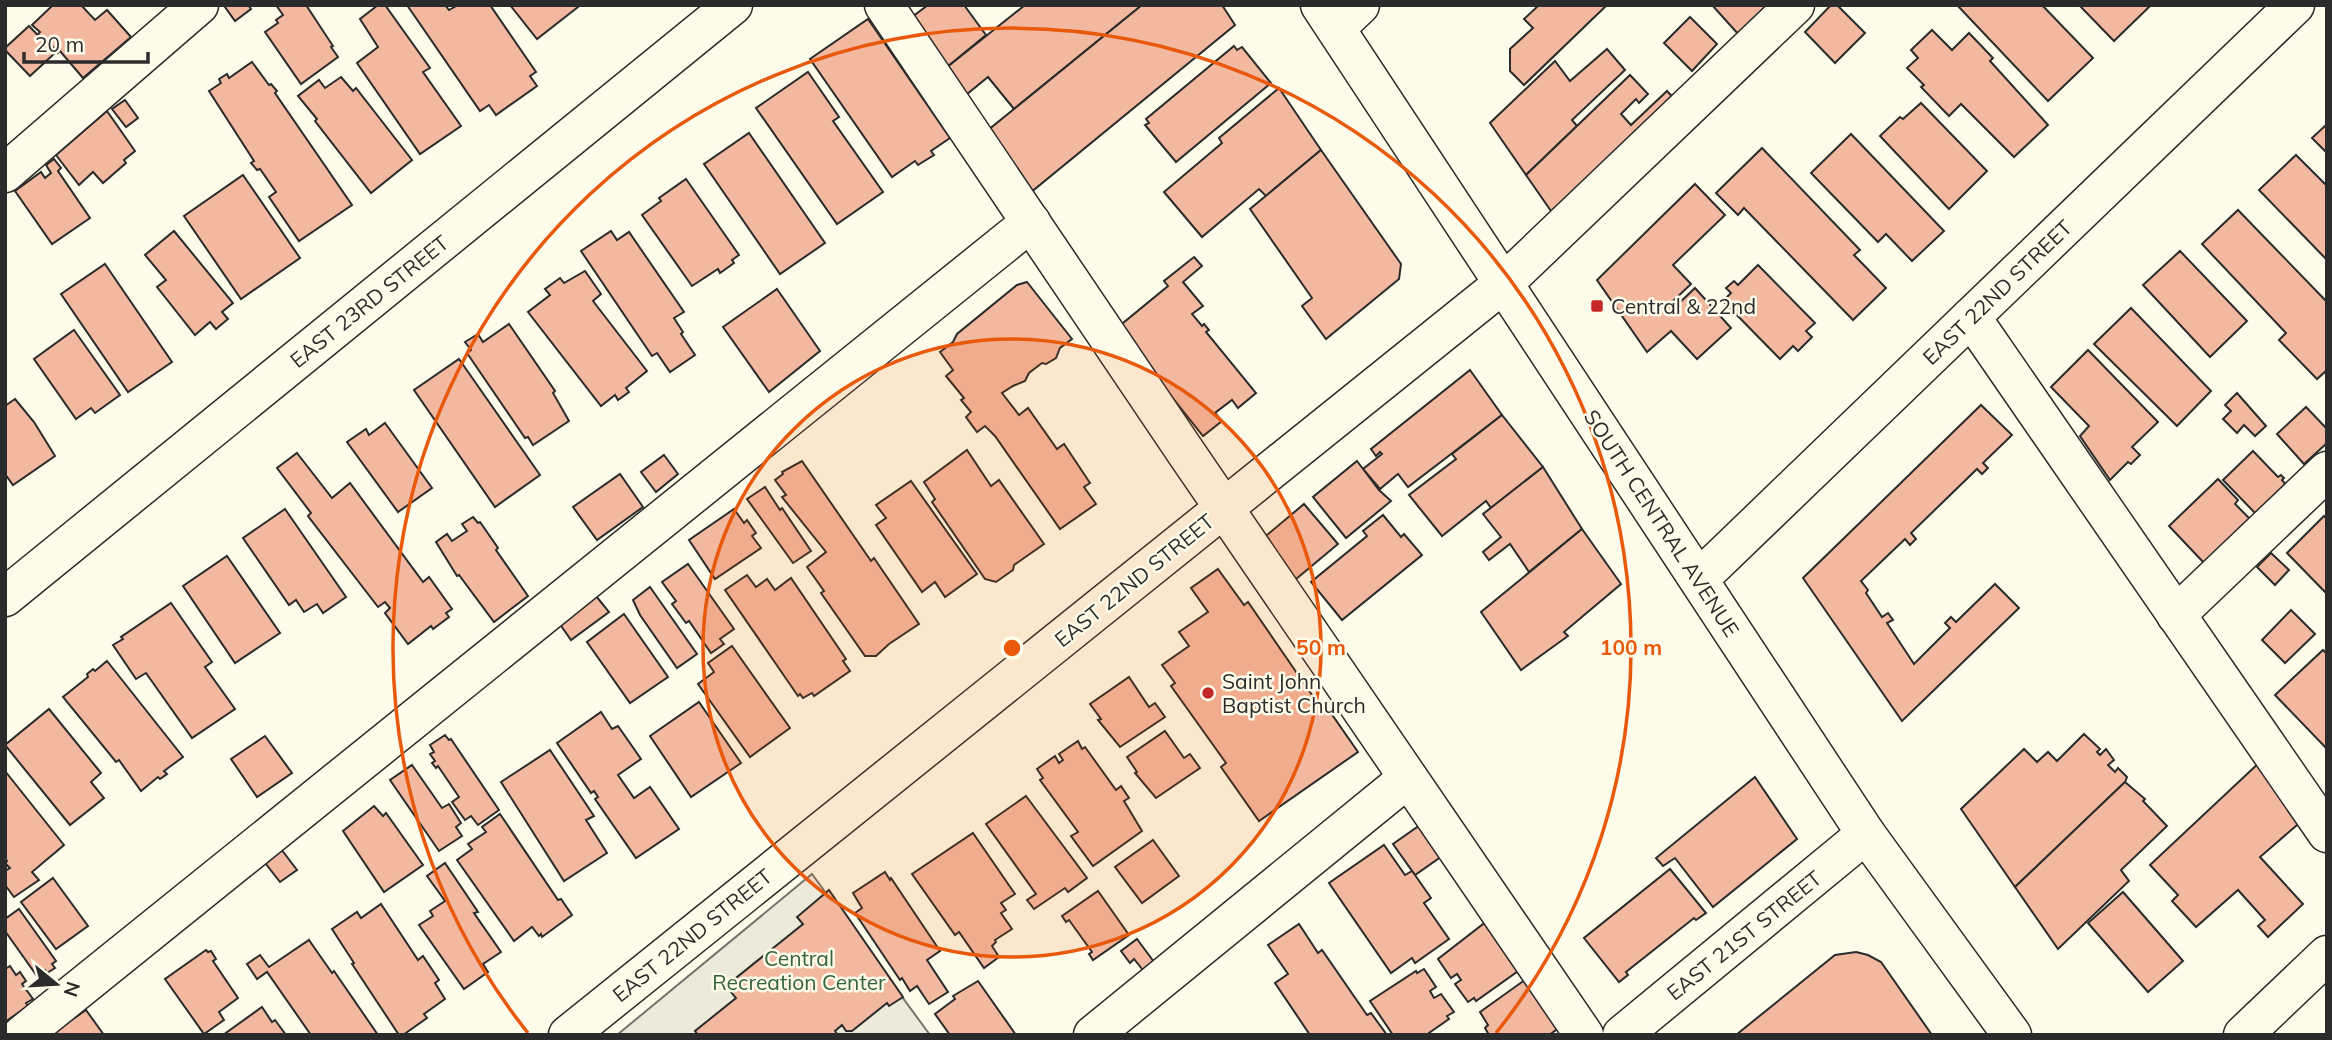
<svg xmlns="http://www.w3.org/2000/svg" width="2332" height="1040" font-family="Mulish,sans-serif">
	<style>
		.green { fill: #ecebdb; stroke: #74746e; stroke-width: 2 }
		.building { fill: #f2b8a0; stroke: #2b2b2b; stroke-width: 2 }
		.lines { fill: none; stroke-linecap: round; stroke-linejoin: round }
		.minor-casing { stroke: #2b2b2b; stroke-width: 41 }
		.major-casing { stroke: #2b2b2b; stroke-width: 41 }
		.minor { stroke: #fdfbea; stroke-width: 38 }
		.major { stroke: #fdfbea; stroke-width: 38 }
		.ring { fill: none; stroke: #e8590c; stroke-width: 3.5 }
		.poi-dot { fill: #c62828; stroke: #fdfbea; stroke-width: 2.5 }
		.labels { text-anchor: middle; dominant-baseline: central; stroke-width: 5; stroke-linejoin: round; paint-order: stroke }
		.street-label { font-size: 21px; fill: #2b2b2b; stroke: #fdfbea }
		.poi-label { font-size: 21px; fill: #2b2b2b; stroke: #fdfbea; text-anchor: start }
		.park-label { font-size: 21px; fill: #34623c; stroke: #fdfbea }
		.centre { fill: #e8590c; stroke: #fdfbea; stroke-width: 3.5 }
		.ring-label { font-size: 21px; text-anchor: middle; font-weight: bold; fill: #e8590c; stroke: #fdfbea; stroke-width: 5; stroke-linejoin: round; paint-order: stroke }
	</style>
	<rect width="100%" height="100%" fill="#fdfbea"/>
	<polygon class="green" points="812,874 930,1035 617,1035"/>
	<g class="building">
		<polygon points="53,5 81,5 95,20 107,10 131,37 83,78 60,51 58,53 48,41 46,43 38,34 40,32 32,25"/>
		<polygon points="228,5 248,5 251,9 235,21 225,7"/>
		<polygon points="276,5 306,5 333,46 331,47 338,57 301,84 265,32 278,23 276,20 283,15"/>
		<polygon points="378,5 385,5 430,68 423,72 461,126 420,154 357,63 378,47 360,19"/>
		<polygon points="407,5 445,5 449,10 458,5 490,5 536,72 530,76 537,86 496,115 489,105 480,111"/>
		<polygon points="510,5 577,5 578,7 537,39"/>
		<polygon points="928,5 964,5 986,35 941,72 908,20"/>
		<polygon points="1025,5 1142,5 1014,109 988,77 961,99 941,72"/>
		<polygon points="1142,5 1222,5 1235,25 1030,193 982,135"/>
		<polygon points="1539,5 1607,5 1524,85 1510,71 1510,49 1533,28 1524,19"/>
		<polygon points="1712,5 1771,5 1739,35"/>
		<polygon points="1831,5 1837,5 1865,33 1835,63 1805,32"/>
		<polygon points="1957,5 2042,5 2093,58 2048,101"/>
		<polygon points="2079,5 2147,5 2149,7 2114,41"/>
		<polygon points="1690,17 1717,44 1692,71 1664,43"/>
		<polygon points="868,19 950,138 931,151 934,155 918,165 915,161 892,177 810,59"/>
		<polygon points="29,26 55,53 30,76 5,50 5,48"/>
		<polygon points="1932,30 1952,50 1969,33 1993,58 1990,61 2048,125 2014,157 1961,104 1949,116 1921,87 1924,85 1907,68 1918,58 1911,50"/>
		<polygon points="1234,46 1237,50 1242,47 1271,83 1176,162 1145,125 1149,123 1146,119"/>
		<polygon points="1607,49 1625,70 1572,120 1577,126 1526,175 1490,123 1555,61 1570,81"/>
		<polygon points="252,62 269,85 271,84 277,91 275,93 352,205 299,241 269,197 276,192 260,169 257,170 251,163 254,161 209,91 221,83 219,79 227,74 229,78"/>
		<polygon points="808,72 839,117 833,121 883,192 837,224 756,108"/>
		<polygon points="1630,75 1648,94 1639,103 1636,99 1621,114 1631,125 1667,91 1682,107 1560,224 1526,175"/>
		<polygon points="341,77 353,91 356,88 412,160 371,193 315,121 317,119 298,96 319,80 325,88"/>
		<polygon points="1279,88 1321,150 1266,196 1259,189 1202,237 1164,192 1222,143 1219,138"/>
		<polygon points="125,100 138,118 126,127 112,109"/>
		<polygon points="1921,103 1987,171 1949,209 1880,136 1900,117 1903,119"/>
		<polygon points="107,111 135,151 124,160 126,163 103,183 93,172 79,185 56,155"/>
		<polygon points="2327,124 2327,153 2312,138"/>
		<polygon points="749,133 825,243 780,274 704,164"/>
		<polygon points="1851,134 1944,231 1912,261 1886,234 1878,242 1811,173"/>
		<polygon points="1762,148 1860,250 1854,255 1886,288 1853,320 1744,208 1738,215 1716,193"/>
		<polygon points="1321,150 1401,264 1399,279 1326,339 1302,306 1312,298 1250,209"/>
		<polygon points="2296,155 2327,186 2327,260 2259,190"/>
		<polygon points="54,159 61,168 58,171 90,218 52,244 15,191 41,172 45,178 51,173 46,165"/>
		<polygon points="243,175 300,258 241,299 184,216"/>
		<polygon points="686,179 739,255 732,260 734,263 720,273 718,269 692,286 642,215 661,201 659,198"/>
		<polygon points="1695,184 1725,215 1673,265 1691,284 1672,302 1676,306 1695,288 1731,328 1697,359 1671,331 1647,352 1597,280"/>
		<polygon points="2238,210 2327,302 2327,370 2317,379 2279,340 2286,333 2202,244"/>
		<polygon points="174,231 233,303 222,312 228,319 216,329 210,322 195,335 157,287 166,280 145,255"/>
		<polygon points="611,231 617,240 629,232 684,312 674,318 683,332 681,334 695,355 670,372 657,353 652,356 581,251"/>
		<polygon points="2180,251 2247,321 2210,357 2143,285"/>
		<polygon points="1194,257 1202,266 1183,282 1203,306 1192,314 1202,326 1204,324 1209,330 1206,332 1256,393 1238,408 1232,400 1215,413 1222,421 1203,436 1117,328 1168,286 1164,281"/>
		<polygon points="105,264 172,362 128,392 61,294"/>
		<polygon points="1758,265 1815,323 1806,331 1812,337 1798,351 1793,346 1780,359 1723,301 1731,293 1726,288 1734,281 1738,285"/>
		<polygon points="585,271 601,294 593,301 647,371 626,388 629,392 618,400 615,395 601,406 528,312 550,295 545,289 560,278 564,283"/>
		<polygon points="1027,282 1072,339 1060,348 1056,358 1046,364 1042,363 1029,373 1025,381 1013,386 1002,393 1019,415 1028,408 1057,449 1064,444 1090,483 1084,487 1096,504 1060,529 995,436 985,426 977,432 966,417 971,412 961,400 964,398 946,376 953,370 940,352 953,342 957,334 1017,285"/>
		<polygon points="777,289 820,351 769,392 723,327"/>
		<polygon points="2131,308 2211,391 2177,426 2094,344"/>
		<polygon points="509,324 555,391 553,393 569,421 533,445 528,437 525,438 467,353 471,350 465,342 478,334 483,342"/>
		<polygon points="74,330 120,395 95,413 91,408 76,419 34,359"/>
		<polygon points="2088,350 2158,422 2132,447 2140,455 2131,464 2128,462 2110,480 2080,436 2089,426 2051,387"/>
		<polygon points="459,359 540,475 495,507 414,390"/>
		<polygon points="1470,370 1502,415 1408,487 1398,474 1380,489 1363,469 1382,454 1380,452 1376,456 1371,449"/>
		<polygon points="2237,393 2266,426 2255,436 2244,425 2237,433 2223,419 2231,411 2225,405"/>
		<polygon points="15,399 34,422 55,456 13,485 5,474 5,406"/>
		<polygon points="1981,405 2012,435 1983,463 1988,468 1982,474 1977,469 1911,533 1916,539 1910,545 1905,539 1861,581 1868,590 1866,593 1882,617 1888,613 1893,620 1887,623 1914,664 1950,628 1945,623 1951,617 1956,622 1995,584 2019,608 1902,721 1803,578"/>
		<polygon points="2306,407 2327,429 2327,443 2304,464 2277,434"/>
		<polygon points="1502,415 1543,467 1491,508 1486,501 1442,536 1409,495 1456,459 1452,454"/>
		<polygon points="385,423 432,488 398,512 347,442 366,429 369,435"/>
		<polygon points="967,450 991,486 999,480 1044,544 1014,565 1013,570 996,582 985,579 932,502 935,499 924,482"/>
		<polygon points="2253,451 2278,477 2281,475 2284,478 2282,480 2287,486 2257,515 2223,480"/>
		<polygon points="297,453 332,498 350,483 423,582 429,577 452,609 446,613 449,617 433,629 431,626 408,644 385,613 390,608 385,602 378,607 308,516 311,513 277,468"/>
		<polygon points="664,455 678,474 656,492 641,472"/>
		<polygon points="802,461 871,561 874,558 919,624 889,644 876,656 865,656 821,593 824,591 807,567 826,552 782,497 786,495 775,480 783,474 782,472"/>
		<polygon points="1357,461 1379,490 1391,501 1346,538 1313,497"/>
		<polygon points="1543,467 1582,529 1529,572 1510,544 1489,560 1483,552 1501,537 1483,514"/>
		<polygon points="620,474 643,507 597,540 573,507"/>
		<polygon points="2218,479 2238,500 2235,504 2250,519 2205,564 2169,526"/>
		<polygon points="911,481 977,574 945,597 935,582 922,592 876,525 886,518 876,505"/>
		<polygon points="765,487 780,510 782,508 811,551 793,563 747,499"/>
		<polygon points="1304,504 1338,544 1296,579 1261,540"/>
		<polygon points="285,509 346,597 323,613 317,604 304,612 296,600 289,605 243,538"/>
		<polygon points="734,509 744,523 747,520 756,533 752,536 761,548 715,579 689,540"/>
		<polygon points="1383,515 1401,537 1404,534 1422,555 1342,620 1311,582 1367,536 1363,531"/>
		<polygon points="2324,516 2327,519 2327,594 2287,553"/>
		<polygon points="473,517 478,523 480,522 498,548 496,550 528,596 494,622 459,575 457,576 436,542 447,534 452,541 467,531 462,524"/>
		<polygon points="1582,529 1621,584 1564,632 1568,636 1521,670 1481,612"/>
		<polygon points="2271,553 2289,570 2275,585 2257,567"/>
		<polygon points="227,556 280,633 235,663 183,586"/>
		<polygon points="688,564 734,629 720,639 724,644 711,653 689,621 686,623 672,604 676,601 662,582"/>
		<polygon points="1218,569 1244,605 1248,602 1321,708 1326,706 1358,752 1259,821 1221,767 1226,763 1171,686 1175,683 1162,665 1189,646 1179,632 1208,612 1191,588"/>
		<polygon points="747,575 756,587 767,579 775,590 791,578 846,659 843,661 850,671 814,696 812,693 803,698 800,694 798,696 725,590"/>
		<polygon points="650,587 697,654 677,668 640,615 633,600"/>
		<polygon points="592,591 609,612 571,640 557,620"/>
		<polygon points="171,603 212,662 205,667 235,709 192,738 146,673 136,679 113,645 123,639 121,637"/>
		<polygon points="2291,610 2315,634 2285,663 2262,640"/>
		<polygon points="624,614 668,677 630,703 587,642"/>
		<polygon points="732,646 790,728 750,757 698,684 714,672 708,663"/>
		<polygon points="2323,650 2327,654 2327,749 2275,695"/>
		<polygon points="107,661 183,757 164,771 167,774 160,779 158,777 141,791 119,760 116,762 63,697 88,677 87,674 93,669 95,671"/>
		<polygon points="1129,677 1149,707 1155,703 1165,717 1120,747 1098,720 1101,719 1090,704"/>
		<polygon points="699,702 741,763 691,797 650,736"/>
		<polygon points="49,709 101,773 91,782 104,798 70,825 5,745"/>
		<polygon points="601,712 612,729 618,726 641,759 618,775 634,798 650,787 679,829 636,858 595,799 598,797 594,791 591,793 557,743"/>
		<polygon points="1165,731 1184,758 1190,754 1200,768 1156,798 1135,773 1137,772 1127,757"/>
		<polygon points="2084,734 2100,749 2097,752 2100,755 2106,749 2114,760 2108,765 2115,772 2118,768 2127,777 2125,782 2015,887 1961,809 2024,749 2037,762 2048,752 2057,761"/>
		<polygon points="445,735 449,740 451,739 499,810 478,825 471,816 465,820 452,802 459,797 438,766 436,768 432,763 435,761 430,754 434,752 430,745"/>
		<polygon points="265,736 292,773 257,797 231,759"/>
		<polygon points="1078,741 1082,749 1085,747 1116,790 1121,786 1129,798 1124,801 1142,831 1093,866 1071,836 1078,832 1040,780 1043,778 1037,769 1055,756 1059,763 1063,760 1059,754"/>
		<polygon points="550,750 594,816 586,820 607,853 564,881 501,782"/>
		<polygon points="2262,760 2304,819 2260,857 2303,904 2268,937 2258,926 2265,920 2238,890 2196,927 2172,901 2178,895 2150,865"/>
		<polygon points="412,765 442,808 449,804 461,823 456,827 462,836 439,851 390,780"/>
		<polygon points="5,771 64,845 32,872 39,880 14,897 5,885 5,871 10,868 5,863 7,861 5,858"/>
		<polygon points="1755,777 1797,839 1713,907 1675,858 1663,866 1656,858"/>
		<polygon points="2125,782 2145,799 2143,801 2167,826 2121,870 2129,881 2058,949 2015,887"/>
		<polygon points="1026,796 1087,878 1068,892 1065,888 1034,909 1027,900 1036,894 986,824"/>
		<polygon points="374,806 383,816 386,813 423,865 384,892 343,831"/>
		<polygon points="500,814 558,900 561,899 572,915 542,937 541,934 539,936 532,927 514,941 457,860 472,849 468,844 486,832 482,827"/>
		<polygon points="1423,823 1445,854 1415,875 1393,844"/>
		<polygon points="973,833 1015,894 1001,903 1006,910 1001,913 1012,929 995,940 996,942 992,946 999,957 984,968 959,932 955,935 912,874"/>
		<polygon points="1153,840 1179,876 1142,903 1115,867"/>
		<polygon points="278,845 297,870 280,882 262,859"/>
		<polygon points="1384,845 1405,875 1412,871 1415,875 1431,898 1424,903 1449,939 1415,963 1412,958 1391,973 1329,883"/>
		<polygon points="445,863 478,912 474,913 501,952 483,964 488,972 464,989 419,925 433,916 430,911 445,901 427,876"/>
		<polygon points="1670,869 1706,913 1696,920 1694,918 1626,972 1628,975 1619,982 1584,938"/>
		<polygon points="885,872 890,880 891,878 940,951 927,960 948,992 929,1004 917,986 910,991 902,978 900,980 855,913 862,908 853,893"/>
		<polygon points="53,878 88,926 56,949 21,902"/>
		<polygon points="829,890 903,997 889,1006 887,1003 852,1031 846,1031 842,1025 835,1031 838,1035 698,1035 695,1031 736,998 726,986 803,924 797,917"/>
		<polygon points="1098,891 1129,935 1093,960 1089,954 1092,952 1069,920 1066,922 1062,916"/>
		<polygon points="2123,892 2183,961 2148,992 2088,923"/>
		<polygon points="381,904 418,960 423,956 439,980 435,983 445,999 424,1014 427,1018 403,1035 399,1035 352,964 354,963 332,929 357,912 361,918"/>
		<polygon points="19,909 56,961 52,964 55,968 47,973 45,970 37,976 5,931 5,919"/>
		<polygon points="1487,921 1521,969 1476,1001 1474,998 1468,1002 1455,984 1461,980 1457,974 1451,978 1438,959"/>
		<polygon points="1299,924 1318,953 1322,950 1367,1015 1371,1013 1387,1035 1310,1035 1275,983 1288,974 1268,945"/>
		<polygon points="1137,939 1157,966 1146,974 1134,959 1130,963 1121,951"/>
		<polygon points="309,940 332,973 334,971 378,1035 311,1035 267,972 257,979 247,964 260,955 269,967"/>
		<polygon points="206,950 208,952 211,951 216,959 213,961 238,998 219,1012 224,1020 204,1034 165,979"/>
		<polygon points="1856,952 1868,955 1881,962 1932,1035 1736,1035 1835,955"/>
		<polygon points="10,966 16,975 20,972 26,981 22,984 33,999 26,1003 28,1006 5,1022 5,969"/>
		<polygon points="1424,969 1436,987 1430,991 1434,998 1441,994 1454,1012 1447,1016 1449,1019 1426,1035 1393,1035 1370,1001 1416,971 1417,973"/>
		<polygon points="1529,977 1563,1025 1549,1035 1489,1035 1485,1028 1488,1025 1480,1012"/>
		<polygon points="978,981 1016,1035 950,1035 935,1014 955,999 953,996"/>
		<polygon points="262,1007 272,1022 275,1020 286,1035 223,1035"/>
		<polygon points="86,1010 104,1035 50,1035"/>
	</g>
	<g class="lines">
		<defs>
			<g id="minor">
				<polyline points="884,5 1187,454 1584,1035"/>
				<polyline points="1336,28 1360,5"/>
				<polyline points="5,173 199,5"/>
				<polyline points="1971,317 2327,833"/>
				<polyline points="1699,579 2295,5"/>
				<polyline points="5,597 733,5"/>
				<polyline points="2176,615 2327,471"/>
				<polyline points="22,1035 1031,222"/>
				<polyline points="568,1035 1504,283 1795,5"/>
				<polyline points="1093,1035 1408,778"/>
				<polyline points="1622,1035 1866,834"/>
				<polyline points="2243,1035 2327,955"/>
			</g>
			<polyline id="major" points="1320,5 1866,834 2012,1035"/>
		</defs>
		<use href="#minor" class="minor-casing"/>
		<use href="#major" class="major-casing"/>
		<use href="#minor" class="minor"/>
		<use href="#major" class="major"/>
	</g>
	<circle cx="1012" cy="648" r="309" fill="#e8590c" fill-opacity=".12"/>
	<g class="ring">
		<circle cx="1012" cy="648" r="309"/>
		<path d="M528 1033A619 619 0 1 1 1496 1033"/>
	</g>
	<g class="poi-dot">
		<rect x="1590" y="299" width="14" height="14" rx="3.5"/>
		<circle cx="1208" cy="693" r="7"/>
	</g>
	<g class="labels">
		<g class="street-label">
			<text transform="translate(1997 292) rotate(-44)">EAST 22ND STREET</text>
			<text transform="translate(369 301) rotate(-39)">EAST 23RD STREET</text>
			<text transform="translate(1662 523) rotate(57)">SOUTH CENTRAL AVENUE</text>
			<text transform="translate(1134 580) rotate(-39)">EAST 22ND STREET</text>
			<text transform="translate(692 935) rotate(-39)">EAST 22ND STREET</text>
			<text transform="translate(1744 935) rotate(-39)">EAST 21ST STREET</text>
		</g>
		<g class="poi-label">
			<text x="1611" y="306">Central &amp; 22nd</text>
			<text x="1222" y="681">Saint John<tspan x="1222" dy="24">Baptist Church</tspan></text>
		</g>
		<g class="park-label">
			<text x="799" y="958">Central<tspan x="799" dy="24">Recreation Center</tspan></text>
		</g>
	</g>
	<circle cx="1012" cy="648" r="10" class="centre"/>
	<g class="ring-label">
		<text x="1321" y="655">50 m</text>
		<text x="1631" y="655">100 m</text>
	</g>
	<rect width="2332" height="1040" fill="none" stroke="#2b2b2b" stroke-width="14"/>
	<g transform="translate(56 984) rotate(108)" stroke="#fdfbea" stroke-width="5" paint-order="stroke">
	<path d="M0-5L12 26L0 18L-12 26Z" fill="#2b2b2b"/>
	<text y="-10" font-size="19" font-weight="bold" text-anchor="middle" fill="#2b2b2b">N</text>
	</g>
	<path d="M24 52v10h124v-10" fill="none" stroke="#2b2b2b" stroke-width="3.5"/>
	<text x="35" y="52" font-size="21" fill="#2b2b2b" stroke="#fdfbea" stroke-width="5" paint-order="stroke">20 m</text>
</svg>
